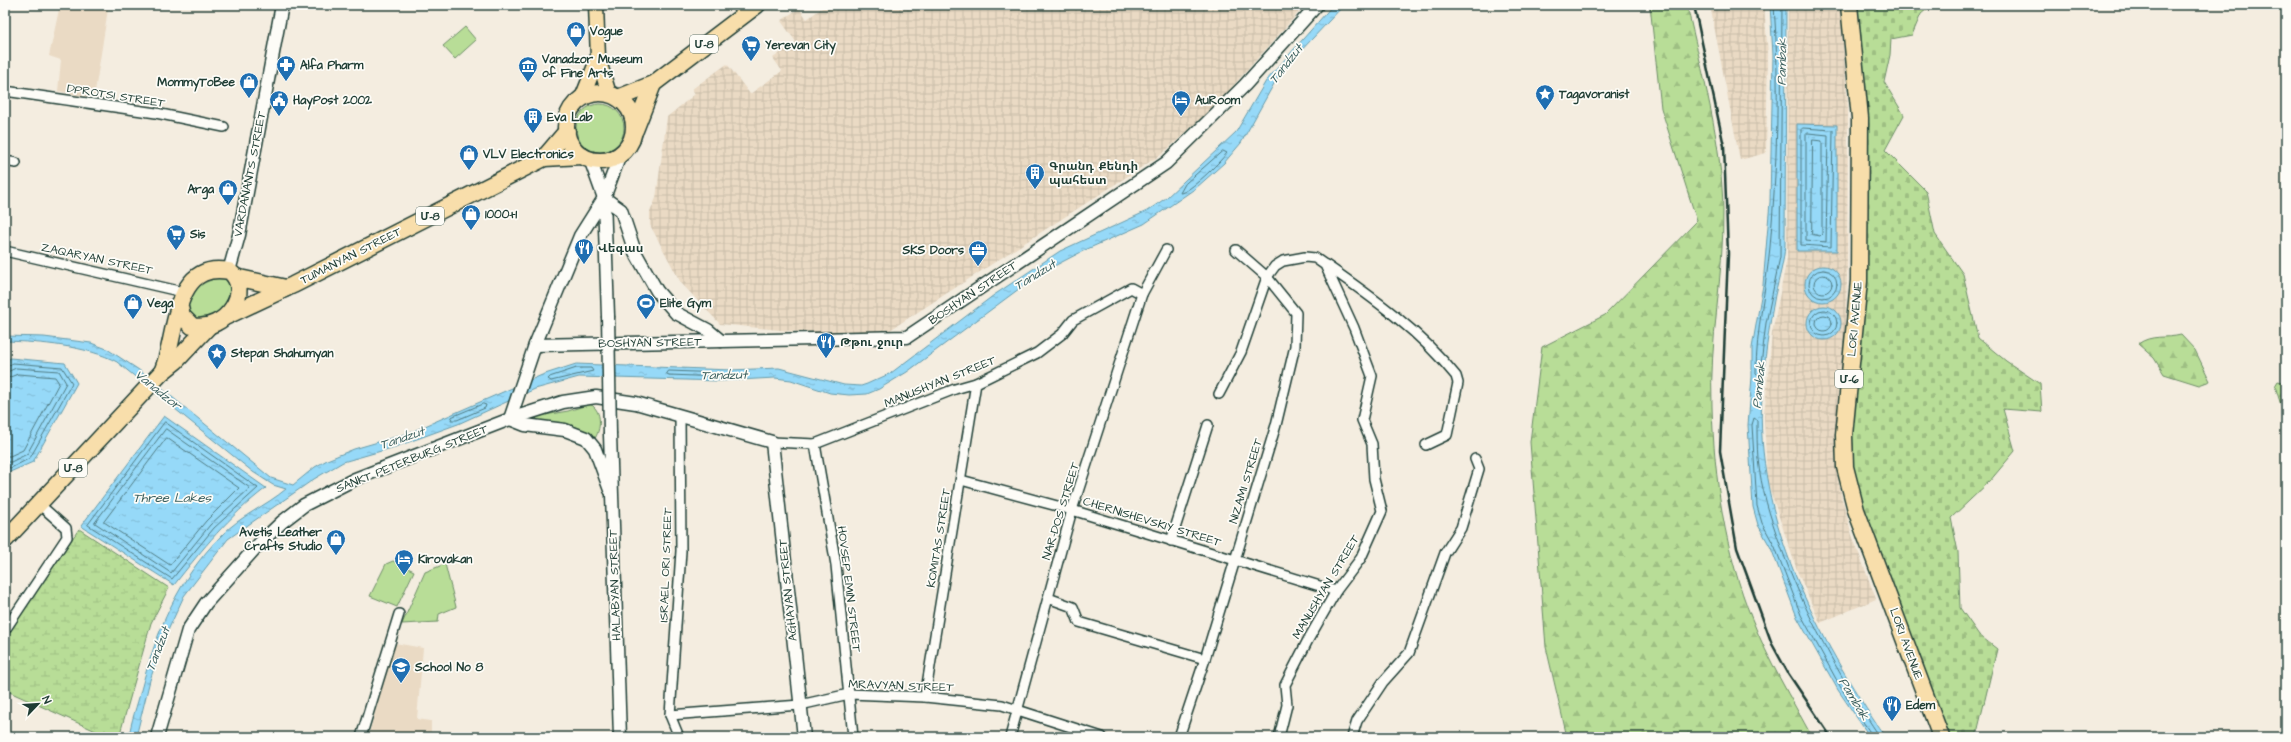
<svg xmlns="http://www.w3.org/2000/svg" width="2291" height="742" font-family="'Architects Daughter','Noto Sans Armenian',sans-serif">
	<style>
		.built { fill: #eadac4 }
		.industrial { fill: url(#industrial-grid) }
		.grass { fill: #b8dd97; stroke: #6c8d66 }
		.forest { fill: url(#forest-firs); stroke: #6c8d66 }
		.wetland { fill: url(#wetland-marsh); stroke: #6c8d66 }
		.cemetery { fill: url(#cemetery-stones); stroke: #6c8d66 }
		.water { fill: url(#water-ripples); stroke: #669baa }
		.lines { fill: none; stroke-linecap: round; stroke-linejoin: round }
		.shore { stroke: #4f7b82; stroke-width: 1 }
		.street-casing { stroke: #1f3d34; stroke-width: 12 }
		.secondary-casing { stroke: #1f3d34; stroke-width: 15 }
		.primary-casing { stroke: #1f3d34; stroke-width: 17 }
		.highway-casing { stroke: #1f3d34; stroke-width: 19 }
		.street { stroke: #fdfcf7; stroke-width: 9 }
		.secondary { stroke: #fdfcf7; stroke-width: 12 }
		.primary { stroke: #f8deab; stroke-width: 14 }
		.highway { stroke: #f8deab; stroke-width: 16 }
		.rail { stroke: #1f3d34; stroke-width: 2.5 }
		.secondary-bridge-casing { stroke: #1f3d34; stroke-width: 15; stroke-linecap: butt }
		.secondary-bridge { stroke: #fdfcf7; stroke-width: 12 }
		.labels { text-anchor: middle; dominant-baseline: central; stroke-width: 3.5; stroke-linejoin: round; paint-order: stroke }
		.shield { fill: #fdfcf7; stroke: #62766e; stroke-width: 1 }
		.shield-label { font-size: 11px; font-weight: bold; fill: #1f3d34 }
		.poi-label { font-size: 12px; font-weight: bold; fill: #1f3d34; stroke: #fdfcf7; text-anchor: start }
		.street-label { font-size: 12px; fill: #1f3d34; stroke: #fdfcf7 }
		.water-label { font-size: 13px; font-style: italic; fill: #375c5b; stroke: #fdfcf7 }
	</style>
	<defs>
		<pattern id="industrial-grid" width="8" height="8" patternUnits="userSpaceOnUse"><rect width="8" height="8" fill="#eadac4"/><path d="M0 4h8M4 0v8" fill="none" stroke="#c8bca9"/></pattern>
		<pattern id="forest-firs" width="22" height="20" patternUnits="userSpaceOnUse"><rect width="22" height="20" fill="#b8dd97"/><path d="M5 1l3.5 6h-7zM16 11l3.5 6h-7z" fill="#9ebf83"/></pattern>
		<pattern id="wetland-marsh" width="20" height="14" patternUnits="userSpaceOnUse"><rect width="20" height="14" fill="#b8dd97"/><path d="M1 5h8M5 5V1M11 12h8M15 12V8" fill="none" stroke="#9ebf83"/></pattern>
		<pattern id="cemetery-stones" width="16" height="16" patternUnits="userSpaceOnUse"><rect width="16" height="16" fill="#b8dd97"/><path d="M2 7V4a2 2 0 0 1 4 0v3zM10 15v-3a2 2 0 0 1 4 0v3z" fill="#9ebf83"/></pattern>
		<pattern id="water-ripples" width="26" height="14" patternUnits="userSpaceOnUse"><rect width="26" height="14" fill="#96d9f8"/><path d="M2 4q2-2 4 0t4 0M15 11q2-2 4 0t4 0" fill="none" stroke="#81bbd5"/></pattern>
	</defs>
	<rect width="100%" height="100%" fill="#f4ede0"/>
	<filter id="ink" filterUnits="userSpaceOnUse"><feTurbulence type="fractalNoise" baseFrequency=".025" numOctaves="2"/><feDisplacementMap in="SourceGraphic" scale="8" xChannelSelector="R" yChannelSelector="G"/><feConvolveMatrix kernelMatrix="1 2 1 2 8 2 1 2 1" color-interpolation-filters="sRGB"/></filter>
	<g filter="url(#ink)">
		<g class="built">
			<polygon points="60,5 111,5 110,9 108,9 94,98 58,91 61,60 49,56"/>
			<polygon points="395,643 423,648 417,719 431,721 431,737 368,737"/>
		</g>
		<g class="industrial">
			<polygon points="826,5 1305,5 1216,105 1162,154 887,332 799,332 720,324 681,283 650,225 650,212 656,198 667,117 695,94 692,89 727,64 750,94 782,71 773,58 796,42 781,21 799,8 807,19"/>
			<polygon points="1710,5 1764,5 1768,54 1766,153 1740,160"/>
			<polygon points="1788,5 1840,5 1848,108 1847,281 1845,337 1837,414 1835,462 1842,499 1852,535 1876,599 1820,623 1798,573 1767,481 1764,416 1772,333 1787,258"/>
		</g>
		<g class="grass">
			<polygon points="465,27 476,40 455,59 443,46"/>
			<circle cx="600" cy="128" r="24"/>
			<path d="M 218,277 L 224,277 L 234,288 L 226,308 L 198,322 L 188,318 C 186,289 193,288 218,277 Z"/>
			<path d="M 590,404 C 603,411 601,430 594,440 L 565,425 L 534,421 L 539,416 L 568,411 Z"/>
			<polygon points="393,561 414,571 397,607 370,596 386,564"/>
			<polygon points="445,564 456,607 439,614 438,622 402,624 425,572"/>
		</g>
		<g class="forest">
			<path d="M 1650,5 L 1687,5 C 1702,73 1722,141 1723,210 C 1724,276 1709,342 1712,407 C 1714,478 1725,553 1752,619 C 1768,660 1791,698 1812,737 L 1567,737 L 1546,647 L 1530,442 L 1542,347 L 1605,315 L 1697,221 L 1661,108 Z"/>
			<path d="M 2181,335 L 2195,350 L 2210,381 L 2199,385 L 2164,374 L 2154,358 L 2138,344 C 2152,334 2165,339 2181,335 Z"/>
			<polygon points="2278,381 2286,383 2286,421 2275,386"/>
		</g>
		<polygon class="wetland" points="79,529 169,588 151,623 119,737 109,737 5,690 5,637"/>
		<polygon class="cemetery" points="1851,5 1932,5 1921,14 1912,35 1891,39 1890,55 1884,82 1904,115 1885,150 1926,191 1935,234 1963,274 1978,338 2006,361 2040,384 2042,412 2003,409 2015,451 1989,482 1951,518 1958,552 1960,608 1979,635 1997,649 1976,737 1946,737 1859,501 1851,467 1851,437 1861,342"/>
		<g class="water">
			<path d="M 1333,5 L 1344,5 L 1280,73 L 1241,143 L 1224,163 L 1196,188 L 1144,224 L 1085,250 L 1039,274 L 907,372 L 879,389 L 867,394 L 849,395 L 830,393 L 791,380 L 775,378 L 721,381 L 579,377 L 535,389 L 458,424 L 395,447 L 343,462 L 314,479 L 228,539 L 184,596 L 164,639 L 150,680 L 136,737 L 129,737 C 131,721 137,706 141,690 C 157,630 177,580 222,535 C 240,516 266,506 286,489 L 273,485 L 253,472 L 117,362 C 88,346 39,342 5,341 L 5,336 L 44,337 L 91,343 L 107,349 L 139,370 L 271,478 L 293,485 L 315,467 L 327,460 L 354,449 L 409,433 L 542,375 L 576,364 L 731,370 L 779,368 L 844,385 L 861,386 L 867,384 L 891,373 L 994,295 L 1060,251 L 1147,211 L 1166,198 L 1236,132 L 1266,81 Z"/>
			<path d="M 1770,5 L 1786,5 L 1785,245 C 1784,262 1779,278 1775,295 C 1769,327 1764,361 1762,394 C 1754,519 1817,636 1885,737 L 1870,737 L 1838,690 L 1797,617 L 1771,548 L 1758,525 L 1753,507 L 1748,425 L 1752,377 L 1752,348 L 1763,285 L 1770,202 L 1773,55 Z"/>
			<polygon points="1797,124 1837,125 1837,251 1797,251"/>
			<circle cx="1823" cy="284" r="18"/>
			<circle cx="1824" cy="323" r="17"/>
			<polygon points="10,358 65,363 77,383 33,462 10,472 5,470 5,373 6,365"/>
			<path d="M 164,416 L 266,488 C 227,518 204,547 174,585 L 81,526 Z"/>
		</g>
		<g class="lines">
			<g class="shore">
				<path d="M 1774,5 C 1780,85 1777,167 1770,247 C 1766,289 1756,331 1756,373 L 1758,375 L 1760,373 L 1766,323 L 1780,257 L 1782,5"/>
				<polygon points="1803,128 1833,130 1831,247 1801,245 1801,130"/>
				<polygon points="1808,133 1828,135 1826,242 1806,240 1806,135"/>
				<polygon points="1813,140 1822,141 1822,234 1820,236 1812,234"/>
				<path d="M 1223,151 L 1227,153 C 1220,162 1189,193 1180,193 L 1185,184 Z"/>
				<circle cx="1823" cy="284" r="14"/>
				<circle cx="1823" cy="284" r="9"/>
				<circle cx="1824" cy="323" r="13"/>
				<circle cx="1824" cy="323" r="8"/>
				<polyline points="5,368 13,363 62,367 72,383 30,458 11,468 5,467"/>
				<polygon points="577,368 591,368 593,371 551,381 548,379 550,377"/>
				<polygon points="669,371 721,373 723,375 721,377 669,375 667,374"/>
				<polyline points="5,373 16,368 59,371 66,383 27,454 11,462 5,462"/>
				<polyline points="5,379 18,374 55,377 59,383 23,450 10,456 5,456"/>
				<polygon points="483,404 486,405 485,408 457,420 451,420 452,417"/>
				<polygon points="165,422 258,488 214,528 172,579 88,525"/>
				<polygon points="166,429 250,488 210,525 171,573 95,523"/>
				<polygon points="167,438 239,488 206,521 170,565 104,522"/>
				<path d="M 1873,737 L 1841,688 L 1801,615 L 1775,547 L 1762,523 L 1757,506 L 1752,425 L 1754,418 L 1757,420 C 1757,433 1757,446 1758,459 C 1761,488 1770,517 1780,544 C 1804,613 1839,676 1880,737"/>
			</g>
			<defs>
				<g id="street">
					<polyline points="5,91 156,113 224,127"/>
					<polyline points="5,161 16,163"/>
					<polyline points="5,251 183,292"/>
					<path d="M 1326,265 C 1372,297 1421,332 1456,376 L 1458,383 L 1447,435 L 1426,445"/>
					<polyline points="1219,394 1241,352 1267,277 1275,266 1283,261 1305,257 1315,258 1325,265 1354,328 1372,376 1362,420 1372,444 1374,479 1382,511 1361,558 1336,591 1308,640 1285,685 1287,705 1279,737"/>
					<polyline points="772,442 815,444 955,389 976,383 1037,353 1062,334 1073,320 1131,288 1142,294"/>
					<polyline points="815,444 836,565 853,737"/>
					<polyline points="961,480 1072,510 1336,591"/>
					<polyline points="1171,541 1208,425"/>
					<polyline points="1048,598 1073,607 1079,622 1205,659"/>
					<polyline points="5,630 67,537 66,528 39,504"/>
					<polyline points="925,697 976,383"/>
					<polyline points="670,715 800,705 849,694 925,697 1002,705 1102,737"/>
					<polyline points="361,737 399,614"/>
					<polyline points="679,737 670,715 681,551 680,416"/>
					<polyline points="1010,737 1072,510 1142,294 1166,250"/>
					<polyline points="1179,737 1205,659 1276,425 1295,346 1296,313 1267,277 1236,250"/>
					<polyline points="1352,737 1357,721 1383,682 1409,653 1445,553 1461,528 1479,469 1475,459"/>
				</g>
				<g id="secondary">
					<polyline points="590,159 604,198 608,316"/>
					<polyline points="604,198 621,210 635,252 657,291 676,313 708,330 721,341"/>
					<polyline points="229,271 239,235 282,5"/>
					<polyline points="535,345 907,337 1166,163 1245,85 1317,5"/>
					<polyline points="510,419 535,345 580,236 604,198 620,155"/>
					<polyline points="510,419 525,425 565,430 586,438 595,449 610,490"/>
					<polyline points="610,434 620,737"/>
					<polyline points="157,737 188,630 206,603 259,544 282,522 304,505 355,479 510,419 563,402 596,397 636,403 772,442 804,737"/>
				</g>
				<g id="primary">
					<polyline points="596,5 598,58 609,94"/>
					<polyline points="582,98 598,58"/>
				</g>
				<g id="highway">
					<polyline points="1849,5 1860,118 1859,281 1844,435 1845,467 1856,510 1941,737"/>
					<circle cx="600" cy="127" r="34"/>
					<polyline points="618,98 653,84 757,5"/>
					<polyline points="635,130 653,84"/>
					<polyline points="544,158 567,131"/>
					<polyline points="235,277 286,288"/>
					<polyline points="227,316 293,285 544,158 582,156"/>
					<path d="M 162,372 C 178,337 171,260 229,271 C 254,289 226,333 192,326 L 182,316 L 179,303"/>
					<polyline points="5,540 161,373 176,361 209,326"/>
				</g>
			</defs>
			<use href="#street" class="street-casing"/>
			<use href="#secondary" class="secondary-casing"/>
			<use href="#primary" class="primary-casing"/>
			<use href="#highway" class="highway-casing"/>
			<use href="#street" class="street"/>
			<use href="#secondary" class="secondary"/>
			<use href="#primary" class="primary"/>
			<use href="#highway" class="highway"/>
			<polyline class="rail" points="1694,5 1724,146 1728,254 1720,451 1737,548 1772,644 1788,673 1831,737"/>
			<defs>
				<polyline id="secondary-bridge" points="608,316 610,434"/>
			</defs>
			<use href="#secondary-bridge" class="secondary-bridge-casing"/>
			<use href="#secondary-bridge" class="secondary-bridge"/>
		</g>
	</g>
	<defs>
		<symbol id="shop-pin" viewBox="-11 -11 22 30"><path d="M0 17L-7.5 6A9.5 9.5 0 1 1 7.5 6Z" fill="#1f6fb2" stroke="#fdfcf7"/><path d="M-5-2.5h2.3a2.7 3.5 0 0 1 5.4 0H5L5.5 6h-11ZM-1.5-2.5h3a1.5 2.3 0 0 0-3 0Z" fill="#fff"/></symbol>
		<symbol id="supermarket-pin" viewBox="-11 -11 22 30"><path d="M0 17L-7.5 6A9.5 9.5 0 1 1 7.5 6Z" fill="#1f6fb2" stroke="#fdfcf7"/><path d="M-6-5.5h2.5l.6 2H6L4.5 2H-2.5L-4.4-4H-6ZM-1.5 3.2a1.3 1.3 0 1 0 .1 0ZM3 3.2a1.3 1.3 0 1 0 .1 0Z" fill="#fff"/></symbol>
		<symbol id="pharmacy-pin" viewBox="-11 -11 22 30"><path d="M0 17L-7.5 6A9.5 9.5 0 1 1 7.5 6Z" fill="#1f6fb2" stroke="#fdfcf7"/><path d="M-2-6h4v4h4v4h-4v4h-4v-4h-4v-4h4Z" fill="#fff"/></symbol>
		<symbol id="museum-pin" viewBox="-11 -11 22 30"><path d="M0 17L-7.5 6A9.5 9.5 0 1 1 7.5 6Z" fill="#1f6fb2" stroke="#fdfcf7"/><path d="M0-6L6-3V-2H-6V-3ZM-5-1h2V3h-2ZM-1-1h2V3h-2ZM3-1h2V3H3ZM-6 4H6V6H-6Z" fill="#fff"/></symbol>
		<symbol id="sight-pin" viewBox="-11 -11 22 30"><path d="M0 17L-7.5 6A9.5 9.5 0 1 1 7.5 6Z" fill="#1f6fb2" stroke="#fdfcf7"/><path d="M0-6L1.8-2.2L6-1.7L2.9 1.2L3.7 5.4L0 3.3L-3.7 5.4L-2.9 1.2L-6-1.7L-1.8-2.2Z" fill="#fff"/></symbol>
		<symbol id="civic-pin" viewBox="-11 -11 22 30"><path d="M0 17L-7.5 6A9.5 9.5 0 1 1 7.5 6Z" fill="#1f6fb2" stroke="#fdfcf7"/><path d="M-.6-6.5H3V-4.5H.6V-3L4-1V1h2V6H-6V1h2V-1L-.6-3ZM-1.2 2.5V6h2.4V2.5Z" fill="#fff"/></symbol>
		<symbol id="hotel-pin" viewBox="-11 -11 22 30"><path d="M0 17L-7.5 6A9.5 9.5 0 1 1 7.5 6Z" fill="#1f6fb2" stroke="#fdfcf7"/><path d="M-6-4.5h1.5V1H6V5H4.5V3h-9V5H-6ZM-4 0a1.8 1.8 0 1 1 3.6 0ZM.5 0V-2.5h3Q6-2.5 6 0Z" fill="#fff"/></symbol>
		<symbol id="building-pin" viewBox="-11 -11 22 30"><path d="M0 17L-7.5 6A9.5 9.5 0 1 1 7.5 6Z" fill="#1f6fb2" stroke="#fdfcf7"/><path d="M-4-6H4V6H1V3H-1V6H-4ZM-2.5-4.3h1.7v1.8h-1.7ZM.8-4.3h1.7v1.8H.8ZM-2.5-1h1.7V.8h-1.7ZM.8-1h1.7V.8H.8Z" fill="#fff"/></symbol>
		<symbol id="restaurant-pin" viewBox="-11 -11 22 30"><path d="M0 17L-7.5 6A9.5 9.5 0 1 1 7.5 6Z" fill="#1f6fb2" stroke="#fdfcf7"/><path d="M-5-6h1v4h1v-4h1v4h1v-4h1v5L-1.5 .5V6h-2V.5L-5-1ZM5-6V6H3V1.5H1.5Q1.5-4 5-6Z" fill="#fff"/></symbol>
		<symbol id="office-pin" viewBox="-11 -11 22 30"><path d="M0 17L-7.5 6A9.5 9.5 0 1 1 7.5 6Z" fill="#1f6fb2" stroke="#fdfcf7"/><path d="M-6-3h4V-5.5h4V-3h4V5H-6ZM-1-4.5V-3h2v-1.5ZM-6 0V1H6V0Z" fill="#fff"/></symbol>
		<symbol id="stadium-pin" viewBox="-11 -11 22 30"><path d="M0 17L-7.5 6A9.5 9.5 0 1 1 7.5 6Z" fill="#1f6fb2" stroke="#fdfcf7"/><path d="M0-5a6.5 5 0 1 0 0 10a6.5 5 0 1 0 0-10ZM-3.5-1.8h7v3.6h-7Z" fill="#fff"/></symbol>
		<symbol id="school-pin" viewBox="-11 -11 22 30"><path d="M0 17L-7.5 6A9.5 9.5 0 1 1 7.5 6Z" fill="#1f6fb2" stroke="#fdfcf7"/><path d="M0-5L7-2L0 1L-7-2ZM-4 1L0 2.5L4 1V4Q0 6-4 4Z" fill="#fff"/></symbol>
	</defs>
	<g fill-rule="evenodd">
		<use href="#shop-pin" x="565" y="20" width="22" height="30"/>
		<use href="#supermarket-pin" x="740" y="34" width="22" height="30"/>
		<use href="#pharmacy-pin" x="275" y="54" width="22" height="30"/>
		<use href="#museum-pin" x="517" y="55" width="22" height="30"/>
		<use href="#shop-pin" x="238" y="71" width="22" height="30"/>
		<use href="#sight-pin" x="1534" y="83" width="22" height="30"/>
		<use href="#civic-pin" x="268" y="89" width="22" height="30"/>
		<use href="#hotel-pin" x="1170" y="89" width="22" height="30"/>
		<use href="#building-pin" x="522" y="106" width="22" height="30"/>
		<use href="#shop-pin" x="458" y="143" width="22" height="30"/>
		<use href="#building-pin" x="1024" y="162" width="22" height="30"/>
		<use href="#shop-pin" x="217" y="178" width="22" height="30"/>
		<use href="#shop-pin" x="460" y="203" width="22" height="30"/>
		<use href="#supermarket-pin" x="165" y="223" width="22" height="30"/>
		<use href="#restaurant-pin" x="573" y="237" width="22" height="30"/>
		<use href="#office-pin" x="967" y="239" width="22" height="30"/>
		<use href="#shop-pin" x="122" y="292" width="22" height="30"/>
		<use href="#stadium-pin" x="635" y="292" width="22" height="30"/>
		<use href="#restaurant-pin" x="815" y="331" width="22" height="30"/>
		<use href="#sight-pin" x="206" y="342" width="22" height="30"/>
		<use href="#shop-pin" x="325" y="528" width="22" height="30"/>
		<use href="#hotel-pin" x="393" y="548" width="22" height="30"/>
		<use href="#school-pin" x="390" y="656" width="22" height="30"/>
		<use href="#restaurant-pin" x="1881" y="694" width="22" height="30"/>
	</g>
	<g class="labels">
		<g class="shield">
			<rect x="690" y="35" width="28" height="18" rx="3"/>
			<rect x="416" y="207" width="28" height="18" rx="3"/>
			<rect x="1835" y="370" width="28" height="18" rx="3"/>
			<rect x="59" y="459" width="28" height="18" rx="3"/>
		</g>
		<g class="shield-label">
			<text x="704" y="44">Մ-8</text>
			<text x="430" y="216">Մ-8</text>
			<text x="1849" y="379">Մ-6</text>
			<text x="73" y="468">Մ-8</text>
		</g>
		<g class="poi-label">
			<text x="590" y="31">Vogue</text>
			<text x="765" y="45">Yerevan City</text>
			<text x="542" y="59">Vanadzor Museum<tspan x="542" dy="14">of Fine Arts</tspan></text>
			<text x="300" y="65">Alfa Pharm</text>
			<text x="235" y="82" text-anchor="end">MommyToBee</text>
			<text x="1559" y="94">Tagavoranist</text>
			<text x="293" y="100">HayPost 2002</text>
			<text x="1195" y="100">AuRoom</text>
			<text x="547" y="117">Eva Lab</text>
			<text x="483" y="154">VLV Electronics</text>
			<text x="1049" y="166">Գրանդ Քենդի<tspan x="1049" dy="14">պահեստ</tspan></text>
			<text x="214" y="189" text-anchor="end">Arga</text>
			<text x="485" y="214">1000+1</text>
			<text x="190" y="234">Sis</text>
			<text x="598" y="248">Վեգաս</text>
			<text x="964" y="250" text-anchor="end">SKS Doors</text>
			<text x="147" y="303">Vega</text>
			<text x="660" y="303">Elite Gym</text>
			<text x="840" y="342">Թթու ջուր</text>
			<text x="231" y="353">Stepan Shahumyan</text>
			<text x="322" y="532" text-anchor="end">Avetis Leather<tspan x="322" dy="14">Crafts Studio</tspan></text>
			<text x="418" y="559">Kirovakan</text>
			<text x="415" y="667">School No 8</text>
			<text x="1906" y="705">Edem</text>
		</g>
		<g class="street-label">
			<text transform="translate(116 96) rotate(9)">DPROTSI STREET</text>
			<text transform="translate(250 174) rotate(-79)">VARDANANTS STREET</text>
			<text transform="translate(351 256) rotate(-27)">TUMANYAN STREET</text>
			<text transform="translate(97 259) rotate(12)">ZAQARYAN STREET</text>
			<text transform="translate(973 293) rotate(-34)">BOSHYAN STREET</text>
			<text transform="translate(1855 319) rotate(-85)">LORI AVENUE</text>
			<text transform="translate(650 343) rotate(-1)">BOSHYAN STREET</text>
			<text transform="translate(940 382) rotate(-22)">MANUSHYAN STREET</text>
			<text transform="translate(412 459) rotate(-22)">SANKT PETERBURG STREET</text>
			<text transform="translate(1246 481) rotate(-73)">NIZAMI STREET</text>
			<text transform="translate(1061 511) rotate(-73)">NAR-DOS STREET</text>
			<text transform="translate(1152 522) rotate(17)">CHERNISHEVSKIY STREET</text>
			<text transform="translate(939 538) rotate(-81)">KOMITAS STREET</text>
			<text transform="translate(666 565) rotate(-88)">ISRAEL ORI STREET</text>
			<text transform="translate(615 585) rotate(-92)">HALABYAN STREET</text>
			<text transform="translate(1326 587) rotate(-59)">MANUSHYAN STREET</text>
			<text transform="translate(849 589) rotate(83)">HOVSEP EMIN STREET</text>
			<text transform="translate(788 590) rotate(-96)">AGHAYAN STREET</text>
			<text transform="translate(1906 644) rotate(70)">LORI AVENUE</text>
			<text transform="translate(901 686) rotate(2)">MRAVYAN STREET</text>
		</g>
		<g class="water-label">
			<text transform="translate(1782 62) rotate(-89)">Pambak</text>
			<text transform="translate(1286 64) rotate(-52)">Tandzut</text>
			<text transform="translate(1035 275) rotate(-32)">Tandzut</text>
			<text transform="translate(724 375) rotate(-1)">Tandzut</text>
			<text transform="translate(1759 385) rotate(-84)">Pambak</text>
			<text transform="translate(158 390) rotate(39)">Vanadzor</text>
			<text transform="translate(402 438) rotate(-19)">Tandzut</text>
			<text x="172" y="498">Three Lakes</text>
			<text transform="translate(158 649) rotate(-69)">Tandzut</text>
			<text transform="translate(1854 699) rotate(59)">Pambak</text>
		</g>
	</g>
	<rect width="2291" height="742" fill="none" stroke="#fdfcf7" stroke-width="20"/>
	<rect x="10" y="10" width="2271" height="722" fill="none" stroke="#1f3d34" stroke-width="1.5" filter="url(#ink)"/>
	<g transform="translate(38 704) rotate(65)" stroke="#fdfcf7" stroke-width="3" paint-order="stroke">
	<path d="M0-3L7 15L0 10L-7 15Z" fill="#1f3d34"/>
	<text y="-6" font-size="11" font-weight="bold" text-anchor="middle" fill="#1f3d34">N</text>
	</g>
</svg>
